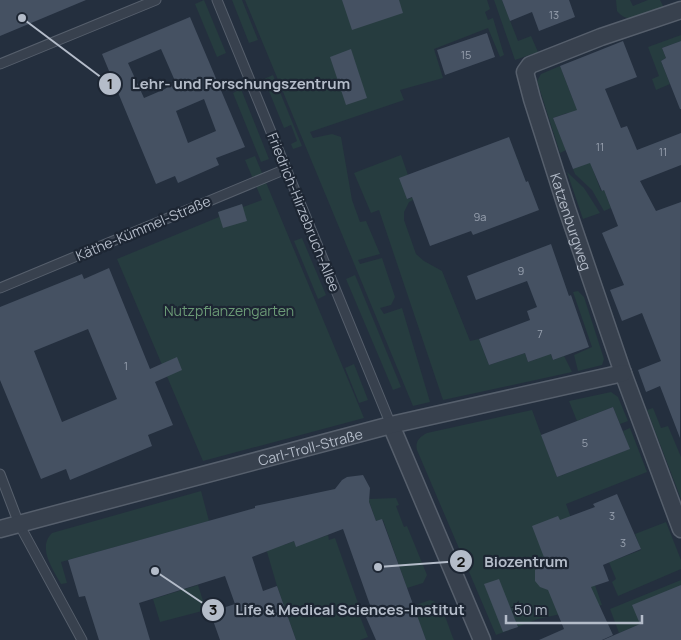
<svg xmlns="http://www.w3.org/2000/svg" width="681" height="640" font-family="Manrope,sans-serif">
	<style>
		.green { fill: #263c3f }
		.building { fill: #455162; fill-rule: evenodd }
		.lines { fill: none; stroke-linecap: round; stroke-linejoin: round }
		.service-casing { stroke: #565f6c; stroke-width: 11 }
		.minor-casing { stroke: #565f6c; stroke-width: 19 }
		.service { stroke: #38414e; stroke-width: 9 }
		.minor { stroke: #38414e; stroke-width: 16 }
		.labels { text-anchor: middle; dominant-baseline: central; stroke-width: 4.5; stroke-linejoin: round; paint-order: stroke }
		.number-label { font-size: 11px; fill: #98a1af }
		.street-label { font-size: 14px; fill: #b4bcc9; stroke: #1d2633 }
		.park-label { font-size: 14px; fill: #6b9a76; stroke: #1d2633 }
		.leader { fill: none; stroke: #b4bcc9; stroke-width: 2 }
		.callout-dot { fill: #b4bcc9; stroke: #1d2633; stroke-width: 2 }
		.mark-label { font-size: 15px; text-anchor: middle; font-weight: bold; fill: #111 }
		.callout-label { font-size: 15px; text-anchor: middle; font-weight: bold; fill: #b4bcc9; stroke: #1d2633; stroke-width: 4.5; stroke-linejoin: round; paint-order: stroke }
	</style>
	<rect width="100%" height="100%" fill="#242f3e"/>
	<g class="green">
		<polygon points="204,0 226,53 217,57 195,4"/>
		<polygon points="232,0 242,0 258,40 249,43"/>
		<polygon points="245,0 487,0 490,9 485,12 488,20 493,18 504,55 500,57 488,28 434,49 443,78 400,90 404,100 310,132 313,138 332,134 341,137 352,200 360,222 366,221 380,254 358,260 360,264 382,258 395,297 391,305 380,308 384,314 402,308 430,402 413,406"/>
		<polygon points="494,0 502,0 518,41 531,36 538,52 515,60"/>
		<path d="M 616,0 L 630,0 L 633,6 L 648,0 L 660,0 L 664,8 L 635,19 C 627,19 622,17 617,11 Z"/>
		<polygon points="681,35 681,41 662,48 666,58 661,61 670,84 656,90 652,79 659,76 648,47"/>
		<polygon points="560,66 574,102 597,130 567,113 553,118 566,150 560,153 537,81 541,74"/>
		<polygon points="273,75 302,146 293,149 291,144 297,141 291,125 284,128 264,79"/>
		<polygon points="241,89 269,159 261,162 233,93"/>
		<polygon points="401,155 408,175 400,178 408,199 517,158 519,162 415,199 409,202 404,212 404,220 416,254 424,261 442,271 470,341 479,339 489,365 525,353 528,362 537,359 545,340 553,360 564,356 572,372 443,400 379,210 371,213 354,173"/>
		<polygon points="255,156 364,418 203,461 117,259 219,217 218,212 242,204 243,207 262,200 245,160"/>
		<polygon points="589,159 601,191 604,190 611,208 604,211 592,190 575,174 573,169"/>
		<polygon points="567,172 584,188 600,213 583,219"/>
		<polygon points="302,238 326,295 318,299 294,241"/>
		<polygon points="355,275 401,387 393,390 346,279"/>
		<polygon points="578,291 584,297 604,359 602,365 578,371 574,355 592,347 573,292"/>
		<polygon points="354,364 368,400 359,403 345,368"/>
		<polygon points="611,392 618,397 628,421 620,424 613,407 577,421 569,401"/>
		<polygon points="653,408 661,428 668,426 681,457 681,499 647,410"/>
		<path d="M 532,410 L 557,477 L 629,449 L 623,431 L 630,428 L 647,472 L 566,504 L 602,605 L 538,619 L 496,635 L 417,450 C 415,442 419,437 427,433 Z"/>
		<path d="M 201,491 L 209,521 L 61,562 L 67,583 L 61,584 C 53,569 37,548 52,533 Z"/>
		<polygon points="396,498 399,505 396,506 404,527 407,526 427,575 423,583 407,588 383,520 376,521 370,504 366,504 369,499"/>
		<polygon points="666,522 681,560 681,569 618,596 612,582 616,579 606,555 611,552 615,560 641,550 635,534"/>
		<polygon points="328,535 329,540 335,538 358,603 355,604 368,637 360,640 296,640 277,586 265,545 282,539 284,545 294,541 296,546"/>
		<polygon points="681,580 681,585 640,624 619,633 610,609"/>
		<polygon points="198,585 206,610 160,622 153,599"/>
		<path d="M 430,600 C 443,602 449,629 454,640 L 426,640 L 413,606 Z"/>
	</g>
	<g class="building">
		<polygon points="0,0 86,0 0,36"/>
		<polygon points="342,0 399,0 403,13 352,30"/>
		<polygon points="502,0 569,0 575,17 539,31 532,12 510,21"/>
		<path d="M 190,17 L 245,147 L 216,158 L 219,165 L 178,183 L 175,176 L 156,184 L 102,54 ZM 161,49 L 175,81 L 165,89 L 144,98 L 128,63 ZM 204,99 L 216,131 L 188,143 L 176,111 Z"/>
		<polygon points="487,33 495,57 445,75 437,50"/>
		<polygon points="623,41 637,77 605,89 621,128 627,126 637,150 681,133 681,165 640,181 656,211 681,202 680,438 660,386 646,392 638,370 661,361 642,313 622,321 610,290 624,285 602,233 618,226 604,190 602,191 590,163 573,169 553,118 577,110 560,66"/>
		<polygon points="681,41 681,109 680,109 661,61 666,58 662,48"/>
		<polygon points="351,49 367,98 346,105 330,57"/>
		<polygon points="509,137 526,182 528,181 539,210 473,235 471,231 430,246 412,197 407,199 399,178"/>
		<polygon points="242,204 247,221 223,228 218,212"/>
		<polygon points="551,244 569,296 571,295 589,347 553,360 551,354 528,362 525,353 489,365 479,339 530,320 527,311 537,307 527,281 476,300 467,276"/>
		<path d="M 109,268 L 150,369 L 177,357 L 182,370 L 155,382 L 173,425 L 148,435 L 152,446 L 70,480 L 66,469 L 41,479 L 0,380 L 0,307 L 82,274 L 84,279 ZM 88,329 L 117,399 L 62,422 L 34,351 Z"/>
		<polygon points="613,407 630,449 557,477 541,435"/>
		<polygon points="363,475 370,488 369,502 376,521 382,519 426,640 376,640 362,608 370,605 343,529 296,547 294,541 252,557 263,591 277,586 296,640 220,640 210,612 235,604 225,576 139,603 150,640 99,640 85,596 79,597 68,560 255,508 255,506 335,489 342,480 347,477"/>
		<polygon points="617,494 641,549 603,565 609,581 591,587 613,635 602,640 539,640 564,629 548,590 540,587 535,581 535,570 545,560 532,526 558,516 560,520 595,507 593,504"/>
		<polygon points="499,579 518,627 503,632 484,584"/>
		<polygon points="681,585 681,640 603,640 640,624 632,605"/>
	</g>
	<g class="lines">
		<defs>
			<g id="service">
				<polyline points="217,0 391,425"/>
				<polyline points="0,64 156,0"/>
				<polyline points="0,288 286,169"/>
				<polyline points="0,474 19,524 82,640"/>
			</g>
			<g id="minor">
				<path id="s1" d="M 681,10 L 601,37 L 530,65 L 525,72 L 532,99 L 567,209 L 623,373 L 681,529"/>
				<polyline points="391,425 482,640"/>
				<path id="s2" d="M 0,529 L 391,425 L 623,373"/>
			</g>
		</defs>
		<use href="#service" class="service-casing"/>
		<use href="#minor" class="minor-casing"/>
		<use href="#service" class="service"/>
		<use href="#minor" class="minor"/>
	</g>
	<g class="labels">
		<g class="number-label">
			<text x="554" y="14">13</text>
			<text x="466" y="54">15</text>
			<text x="600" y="146">11</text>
			<text x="663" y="151">11</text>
			<text x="480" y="216">9a</text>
			<text x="521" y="270">9</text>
			<text x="540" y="333">7</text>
			<text x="126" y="365">1</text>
			<text x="585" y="442">5</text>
			<text x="612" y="515">3</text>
			<text x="623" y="542">3</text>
		</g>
		<g class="street-label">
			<text transform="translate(304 212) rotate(68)">Friedrich-Hirzebruch-Allee</text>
			<text stroke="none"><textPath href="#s1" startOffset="326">Katzenburgweg</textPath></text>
			<text transform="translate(143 228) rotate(-23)">Käthe-Kümmel-Straße</text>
			<text stroke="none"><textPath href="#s2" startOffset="321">Carl-Troll-Straße</textPath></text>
		</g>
		<g class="park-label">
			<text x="229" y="310">Nutzpflanzengarten</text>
		</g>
	</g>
	<path class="leader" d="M22 18L110 84M378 567L461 561M155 571L213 610"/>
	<g class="callout-dot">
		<circle cx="22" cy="18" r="5"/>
		<circle cx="378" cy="567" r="5"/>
		<circle cx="155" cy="571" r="5"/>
		<circle cx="110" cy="84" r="12"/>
		<circle cx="461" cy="561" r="12"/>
		<circle cx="213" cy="610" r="12"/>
	</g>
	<g class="mark-label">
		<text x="110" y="89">1</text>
		<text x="461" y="567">2</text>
		<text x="213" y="615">3</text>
	</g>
	<g class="callout-label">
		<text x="241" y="89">Lehr- und Forschungszentrum</text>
		<text x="526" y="567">Biozentrum</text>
		<text x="350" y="615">Life &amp; Medical Sciences-Institut</text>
	</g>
	<path d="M506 615v8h136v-8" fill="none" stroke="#b4bcc9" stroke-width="2.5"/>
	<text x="514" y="615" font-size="15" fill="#b4bcc9" stroke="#1d2633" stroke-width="4" paint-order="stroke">50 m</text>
</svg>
